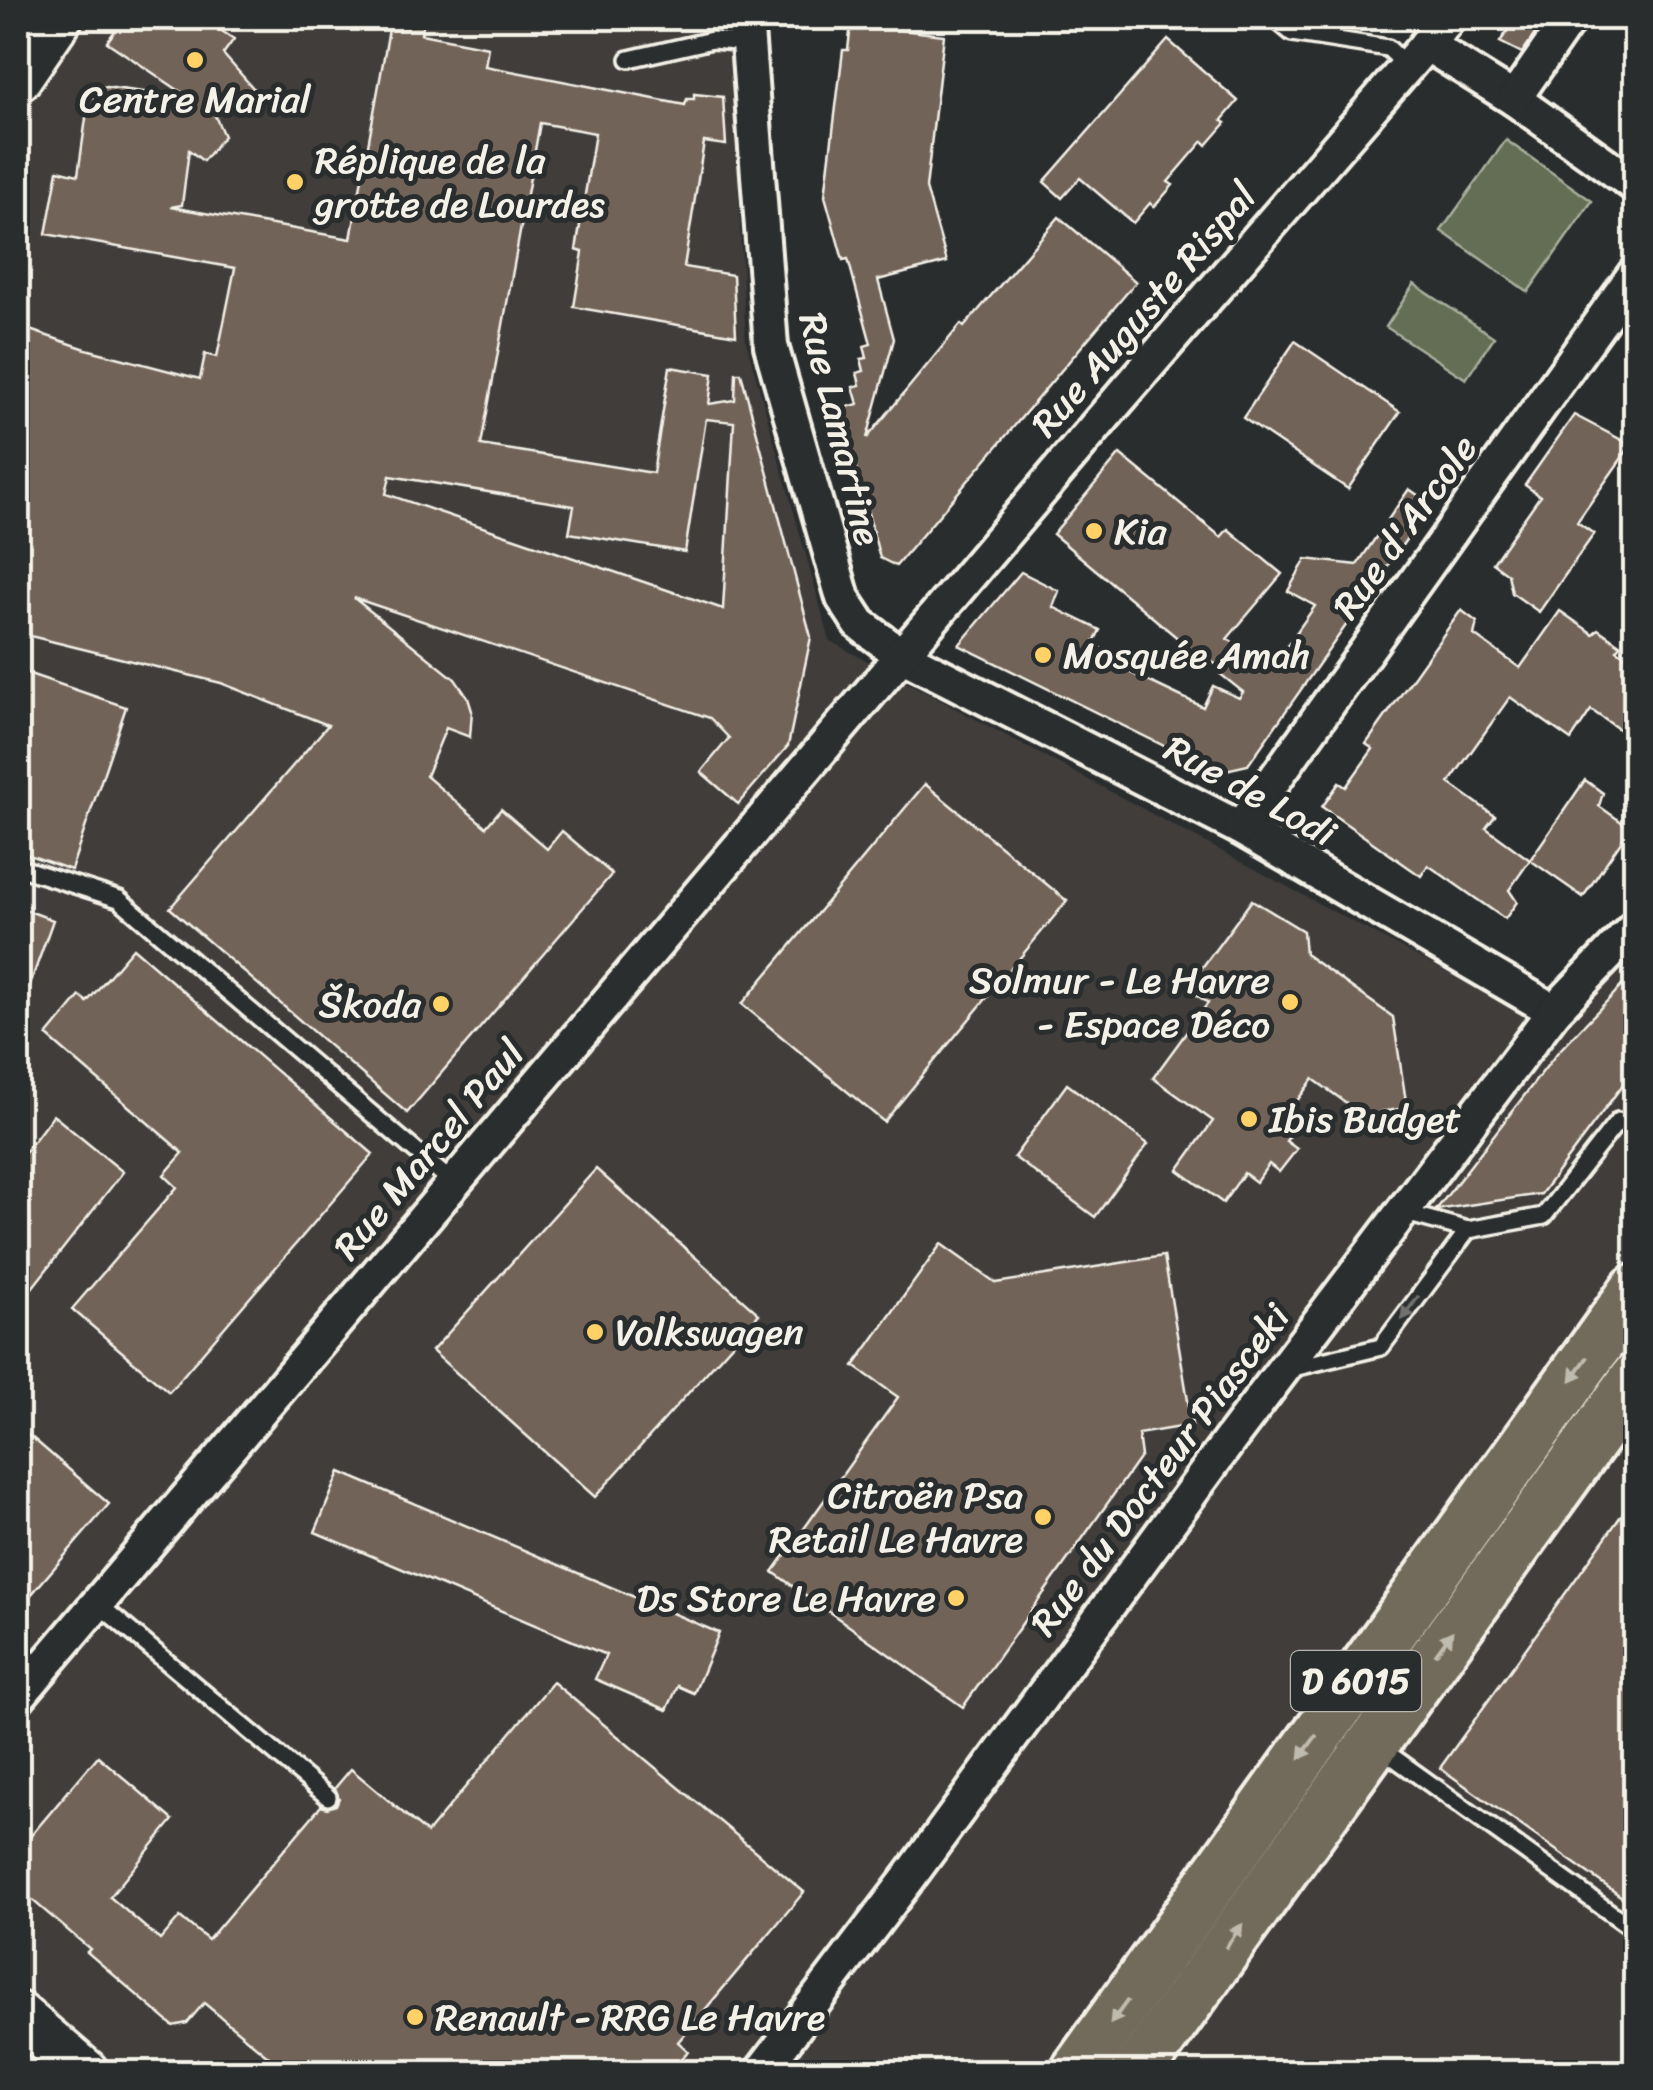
<svg xmlns="http://www.w3.org/2000/svg" width="1653" height="2090" font-family="Sriracha,sans-serif">
	<style>
		.built { fill: #403d3b }
		.green { fill: #636e54; stroke: #acb09e; stroke-width: 2.5 }
		.building { fill: #726358; stroke: #f4f1e8; stroke-width: 2.5; fill-rule: evenodd }
		.lines { fill: none; stroke-linecap: round; stroke-linejoin: round }
		.lane-casing { stroke: #f4f1e8; stroke-width: 22 }
		.street-casing { stroke: #f4f1e8; stroke-width: 40 }
		.secondary-casing { stroke: #f4f1e8; stroke-width: 52 }
		.primary-casing { stroke: #f4f1e8; stroke-width: 58 }
		.lane { stroke: #2a2d2e; stroke-width: 15 }
		.street { stroke: #2a2d2e; stroke-width: 32 }
		.secondary { stroke: #2a2d2e; stroke-width: 45 }
		.primary { stroke: #726b5a; stroke-width: 50 }
		.oneway { fill: #71726f }
		.oneway2 { fill: #c0bbaf }
		.poi-dot { fill: #ffd166; stroke: #2a2d2e; stroke-width: 4 }
		.labels { text-anchor: middle; dominant-baseline: central; stroke-width: 10; stroke-linejoin: round; paint-order: stroke }
		.shield { fill: #2a2d2e; stroke: #b7b6b0; stroke-width: 2.5 }
		.shield-label { font-size: 35px; font-weight: bold; fill: #f4f1e8 }
		.poi-label { font-size: 38px; fill: #f4f1e8; stroke: #2a2d2e; text-anchor: start }
		.street-label { font-size: 38px; fill: #f4f1e8; stroke: #2a2d2e }
	</style>
	<rect width="100%" height="100%" fill="#2a2d2e"/>
	<filter id="ink" filterUnits="userSpaceOnUse"><feTurbulence type="fractalNoise" baseFrequency=".01" numOctaves="2"/><feDisplacementMap in="SourceGraphic" scale="20" xChannelSelector="R" yChannelSelector="G"/><feConvolveMatrix kernelMatrix="1 2 1 2 8 2 1 2 1" color-interpolation-filters="sRGB"/></filter>
	<g filter="url(#ink)">
		<polygon class="built" points="34,18 726,18 730,30 746,341 830,641 1532,1018 1635,913 1635,2072 123,2072 18,1986 18,42"/>
		<g class="green">
			<polygon points="1506,140 1592,201 1528,292 1441,231"/>
			<polygon points="1414,284 1494,337 1466,379 1386,327"/>
		</g>
		<g class="building">
			<path d="M 124,18 L 202,18 L 234,39 L 223,54 L 254,89 L 215,116 L 224,136 L 203,161 L 189,150 L 182,205 L 171,207 L 351,239 L 391,18 L 424,21 L 421,34 L 488,47 L 485,66 L 685,105 L 687,99 L 694,99 L 694,94 L 723,97 L 726,145 L 704,142 L 684,267 L 733,275 L 736,335 L 574,307 L 583,252 L 576,250 L 595,133 L 540,123 L 481,445 L 653,473 L 670,367 L 713,374 L 709,404 L 735,400 L 736,373 L 741,373 L 811,637 L 788,746 L 738,804 L 701,772 L 729,738 L 710,718 L 354,598 L 455,679 L 468,698 L 472,711 L 470,737 L 446,728 L 426,776 L 486,827 L 501,809 L 547,849 L 562,831 L 612,874 L 407,1113 L 170,908 L 328,725 L 221,683 L 18,633 L 18,326 L 86,349 L 200,379 L 205,354 L 217,357 L 235,268 L 46,234 L 58,170 L 78,175 L 88,104 L 94,104 L 97,86 L 190,98 L 107,42 ZM 706,419 L 734,422 L 723,609 L 386,494 L 390,476 L 574,506 L 569,533 L 685,552 Z"/>
			<polygon points="1516,18 1546,18 1522,53 1500,42"/>
			<polygon points="851,24 944,35 926,188 947,262 878,280 894,339 867,438 961,324 964,327 1059,217 1136,282 896,566 880,558 840,409 858,404 853,387 860,385 857,373 864,371 861,359 867,358 864,346 871,344 848,259 843,260 825,196 843,50 848,50"/>
			<polygon points="1168,40 1238,101 1222,120 1226,123 1207,145 1203,141 1168,182 1173,185 1154,207 1150,203 1133,223 1080,178 1062,198 1044,182"/>
			<polygon points="1295,341 1400,412 1348,489 1243,418"/>
			<polygon points="1574,415 1631,445 1577,522 1594,534 1539,612 1512,593 1508,574 1493,563 1540,496 1525,485"/>
			<polygon points="1120,454 1221,537 1228,529 1282,574 1227,639 1275,663 1315,606 1288,591 1306,559 1357,565 1409,489 1431,504 1248,765 1217,772 959,645 1021,572 1059,591 1053,607 1100,630 1093,644 1135,666 1131,673 1203,707 1213,686 1239,698 1243,692 1219,673 1222,667 1199,656 1053,534"/>
			<polygon points="1461,610 1477,622 1474,635 1520,668 1560,611 1593,634 1598,629 1621,645 1617,650 1636,663 1636,741 1591,710 1571,740 1510,697 1449,783 1495,816 1486,828 1530,860 1509,890 1517,902 1505,919 1428,865 1421,876 1322,807 1339,783 1346,787 1373,749 1366,744"/>
			<polygon points="18,670 126,707 71,870 18,851"/>
			<polygon points="1585,780 1603,793 1599,806 1630,828 1583,897 1530,860"/>
			<polygon points="925,784 1067,901 884,1122 742,1004"/>
			<polygon points="1252,900 1303,931 1305,954 1393,1017 1407,1108 1380,1112 1373,1122 1313,1079 1280,1124 1292,1133 1286,1141 1297,1149 1279,1172 1269,1164 1256,1182 1244,1173 1223,1203 1178,1170 1213,1121 1153,1078 1208,1003 1187,988"/>
			<polygon points="18,907 53,920 21,1010 18,1010"/>
			<polygon points="133,948 373,1154 169,1392 72,1309 177,1187 164,1175 183,1153 47,1036 80,996 87,1002"/>
			<polygon points="1636,971 1636,1067 1541,1194 1436,1210 1557,1053"/>
			<polygon points="1067,1084 1148,1144 1095,1217 1014,1157"/>
			<polygon points="53,1115 123,1172 18,1306 18,1162"/>
			<polygon points="596,1169 759,1314 595,1497 432,1351"/>
			<polygon points="941,1244 996,1283 1164,1256 1192,1425 1138,1434 1141,1456 963,1707 773,1572 898,1397 854,1366"/>
			<polygon points="29,1435 109,1504 18,1610 18,1448"/>
			<polygon points="340,1472 719,1633 694,1693 678,1686 667,1710 595,1679 606,1655 315,1532"/>
			<polygon points="1636,1495 1636,1907 1440,1768"/>
			<polygon points="553,1682 804,1892 678,2042 688,2051 670,2072 287,2072 204,2003 187,2023 173,2026 87,1952 90,1949 18,1888 18,1851 98,1756 173,1820 110,1897 160,1940 180,1917 208,1940 321,1806 327,1808 336,1805 339,1798 335,1788 351,1769 427,1833"/>
		</g>
		<g class="lines">
			<defs>
				<g id="lane">
					<polyline points="1274,18 1292,33 1388,48 1407,66"/>
					<polyline points="629,59 712,40 748,43"/>
					<polyline points="18,867 119,899 453,1183"/>
					<polyline points="1402,1212 1468,1230 1544,1216 1618,1121"/>
					<polyline points="1289,1369 1381,1347 1468,1230"/>
					<polyline points="97,1603 328,1797"/>
					<polyline points="1379,1747 1636,1931"/>
				</g>
				<g id="street">
					<polyline points="743,18 747,30 771,346 843,598 860,624 901,655 1240,828 1554,1011"/>
					<polyline points="1426,44 1514,99 1636,186"/>
					<polyline points="1514,99 1570,18"/>
					<polyline points="1240,828 1636,272"/>
					<polyline points="18,1697 1107,413 1449,18"/>
					<polyline points="761,2072 911,1875 1229,1441 1554,1011 1636,926"/>
				</g>
				<g id="secondary">
					<polyline points="18,78 59,18"/>
					<polyline points="18,2015 85,2072"/>
				</g>
				<g id="primary">
					<polyline points="1076,2072 1636,1290"/>
					<polyline points="1137,2072 1636,1378"/>
				</g>
			</defs>
			<use href="#lane" class="lane-casing"/>
			<use href="#street" class="street-casing"/>
			<use href="#secondary" class="secondary-casing"/>
			<use href="#primary" class="primary-casing"/>
			<use href="#lane" class="lane"/>
			<use href="#street" class="street"/>
			<use href="#secondary" class="secondary"/>
			<use href="#primary" class="primary"/>
		</g>
		<defs><path id="oneway-solid" d="M-6-.8H1V-3.2L6.5 0L1 3.2V.8H-6Z" transform="scale(2.5)"/></defs>
		<use class="oneway" href="#oneway-solid" transform="translate(1410 1308) rotate(126)"/>
		<g class="oneway2">
			<use href="#oneway-solid" transform="translate(1579 1369) rotate(126)"/>
			<use href="#oneway-solid" transform="translate(1444 1643) rotate(-54)"/>
			<use href="#oneway-solid" transform="translate(1308 1747) rotate(126)"/>
			<use href="#oneway-solid" transform="translate(1234 1936) rotate(-55)"/>
			<use href="#oneway-solid" transform="translate(1119 2012) rotate(126)"/>
		</g>
	</g>
	<g class="poi-dot">
		<circle cx="195" cy="60" r="10"/>
		<circle cx="295" cy="182" r="10"/>
		<circle cx="1094" cy="531" r="10"/>
		<circle cx="1043" cy="655" r="10"/>
		<circle cx="1290" cy="1002" r="10"/>
		<circle cx="441" cy="1004" r="10"/>
		<circle cx="1249" cy="1119" r="10"/>
		<circle cx="595" cy="1332" r="10"/>
		<circle cx="1043" cy="1517" r="10"/>
		<circle cx="956" cy="1598" r="10"/>
		<circle cx="415" cy="2017" r="10"/>
	</g>
	<g class="labels">
		<rect class="shield" x="1291" y="1651" width="130" height="60" rx="8"/>
		<g class="shield-label">
			<text x="1356" y="1681">D 6015</text>
		</g>
		<g class="poi-label">
			<text x="195" y="99" text-anchor="middle">Centre Marial</text>
			<text x="315" y="160">Réplique de la<tspan x="315" dy="44">grotte de Lourdes</tspan></text>
			<text x="1114" y="531">Kia</text>
			<text x="1063" y="655">Mosquée Amah</text>
			<text x="1270" y="980" text-anchor="end">Solmur - Le Havre<tspan x="1270" dy="44">- Espace Déco</tspan></text>
			<text x="421" y="1004" text-anchor="end">Škoda</text>
			<text x="1269" y="1119">Ibis Budget</text>
			<text x="615" y="1332">Volkswagen</text>
			<text x="1023" y="1495" text-anchor="end">Citroën Psa<tspan x="1023" dy="44">Retail Le Havre</tspan></text>
			<text x="936" y="1598" text-anchor="end">Ds Store Le Havre</text>
			<text x="435" y="2017">Renault - RRG Le Havre</text>
		</g>
		<g class="street-label">
			<text transform="translate(1144 310) rotate(-49)">Rue Auguste Rispal</text>
			<text transform="translate(840 429) rotate(76)">Rue Lamartine</text>
			<text transform="translate(1405 527) rotate(-54)">Rue d'Arcole</text>
			<text transform="translate(1250 791) rotate(29)">Rue de Lodi</text>
			<text transform="translate(429 1150) rotate(-50)">Rue Marcel Paul</text>
			<text transform="translate(1160 1470) rotate(-53)">Rue du Docteur Piasceki</text>
		</g>
	</g>
	<rect width="1653" height="2090" fill="none" stroke="#2a2d2e" stroke-width="60"/>
	<rect x="30" y="30" width="1593" height="2030" fill="none" stroke="#f4f1e8" stroke-width="4" filter="url(#ink)"/>
</svg>
